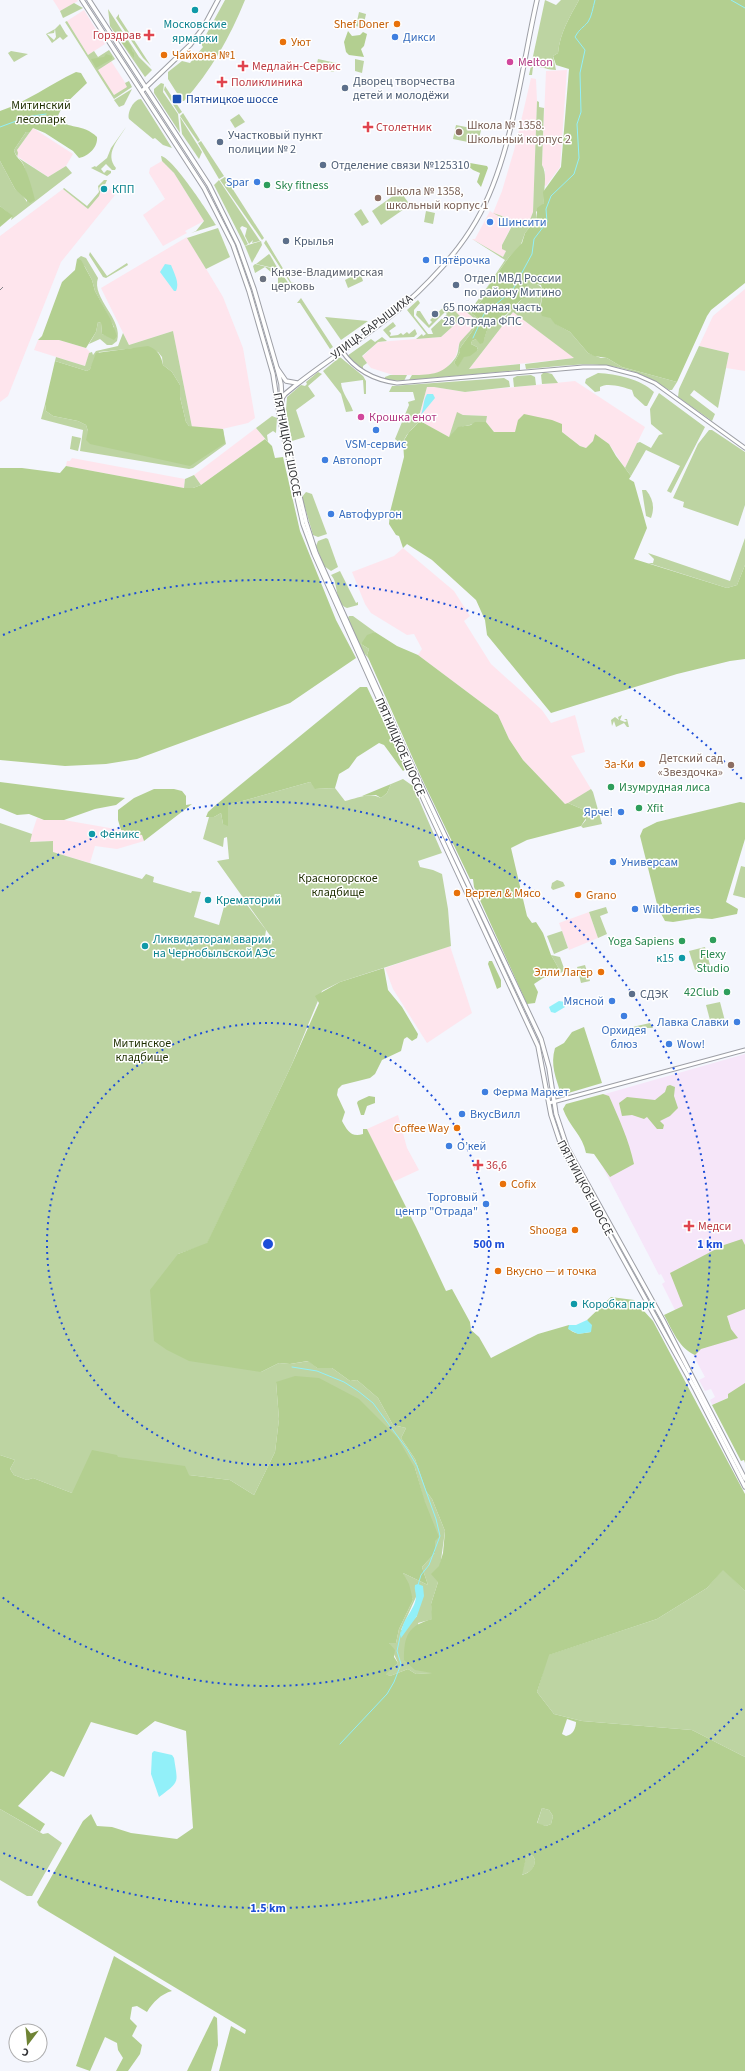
<svg xmlns="http://www.w3.org/2000/svg" width="745" height="2071" font-family="'Source Sans 3',sans-serif">
	<style>
		.industrial { fill: #fee5ed }
		.medical { fill: #f6e6f9 }
		.green { fill: #bdd4a2; fill-rule: evenodd }
		.forest { fill: #b3cf90; fill-rule: evenodd }
		.water { fill: #92f0f9 }
		.lines { fill: none; stroke-linecap: round; stroke-linejoin: round }
		.stream { stroke: #92f0f9; stroke-width: 1 }
		.tertiary-casing { stroke: #9d9fa6; stroke-width: 5 }
		.secondary-casing { stroke: #9d9fa6; stroke-width: 5.5 }
		.primary-casing { stroke: #9d9fa6; stroke-width: 5.5 }
		.tertiary { stroke: #fff; stroke-width: 3 }
		.secondary { stroke: #fff; stroke-width: 3.5 }
		.primary { stroke: #fff; stroke-width: 3.5 }
		.rail { stroke: #838489; stroke-width: 1; stroke-dasharray: 6 3; stroke-linecap: butt }
		.ring { fill: none; stroke: #1d4ed8; stroke-width: 2; stroke-dasharray: 2 4 }
		.culture-dot { fill: #0f9aa8; stroke: #fff; stroke-width: 1.5 }
		.food-dot { fill: #e8710a; stroke: #fff; stroke-width: 1.5 }
		.health-dot { fill: #e0444e; stroke: #fff; stroke-width: 1.5 }
		.shop-dot { fill: #3f7fe0; stroke: #fff; stroke-width: 1.5 }
		.hotel-dot { fill: #d1479c; stroke: #fff; stroke-width: 1.5 }
		.service-dot { fill: #5c6f8a; stroke: #fff; stroke-width: 1.5 }
		.transit-dot { fill: #1a4fb4; stroke: #fff; stroke-width: 1.5 }
		.education-dot { fill: #8d6e63; stroke: #fff; stroke-width: 1.5 }
		.leisure-dot { fill: #2e9e5b; stroke: #fff; stroke-width: 1.5 }
		.worship-dot { fill: #6b7280; stroke: #fff; stroke-width: 1.5 }
		.labels { text-anchor: middle; dominant-baseline: central; stroke-width: 3; stroke-linejoin: round; paint-order: stroke }
		.culture-label { font-size: 12px; fill: #0d838f; stroke: #fff; text-anchor: start }
		.food-label { font-size: 12px; fill: #c56008; stroke: #fff; text-anchor: start }
		.health-label { font-size: 12px; fill: #be3a42; stroke: #fff; text-anchor: start }
		.shop-label { font-size: 12px; fill: #366cbe; stroke: #fff; text-anchor: start }
		.hotel-label { font-size: 12px; fill: #b23c85; stroke: #fff; text-anchor: start }
		.service-label { font-size: 12px; fill: #4e5e75; stroke: #fff; text-anchor: start }
		.transit-label { font-size: 12px; fill: #164399; stroke: #fff; text-anchor: start }
		.park-label { font-size: 12px; fill: #1f2f01; stroke: #fff }
		.education-label { font-size: 12px; fill: #785e54; stroke: #fff; text-anchor: start }
		.leisure-label { font-size: 12px; fill: #27864d; stroke: #fff; text-anchor: start }
		.worship-label { font-size: 12px; fill: #5b616d; stroke: #fff; text-anchor: start }
		.street-label { font-size: 12px; fill: #313235; stroke: #fff }
		.centre { fill: #1d4ed8; stroke: #fff; stroke-width: 2 }
		.ring-label { font-size: 12px; text-anchor: middle; font-weight: bold; fill: #1d4ed8; stroke: #fff; stroke-width: 3; stroke-linejoin: round; paint-order: stroke }
	</style>
	<rect width="100%" height="100%" fill="#f4f6fd"/>
	<g class="industrial">
		<polygon points="53,0 77,0 78,1 60,11"/>
		<polygon points="84,10 105,44 88,55 67,21"/>
		<polygon points="111,61 128,87 114,95 97,70"/>
		<polygon points="567,70 560,167 546,186 544,185 545,170 542,165 546,71"/>
		<polygon points="531,78 536,79 537,101 533,212 528,226 496,214 513,223 502,245 506,251 503,257 472,239 475,239 490,211 493,213 502,191 515,147"/>
		<polygon points="33,128 73,154 66,166 48,177 17,156 17,150"/>
		<polygon points="162,161 174,173 204,221 185,231 187,233 163,246 143,215 165,199 149,173 150,168"/>
		<polygon points="102,187 112,190 115,195 61,262 8,396 0,402 0,236 63,189 88,209"/>
		<polygon points="187,237 223,297 243,348 255,418 248,423 218,430 192,427 173,331 129,345 101,288"/>
		<polygon points="745,289 745,371 726,368 729,353 699,346 713,316"/>
		<polygon points="459,306 475,319 475,325 459,344 456,356 444,371 428,375 393,375 371,368 362,357 378,342 441,337 462,318 455,311"/>
		<polygon points="513,312 575,358 469,369"/>
		<polygon points="38,340 59,340 86,348 90,352 85,366 34,350"/>
		<polygon points="575,381 645,427 625,468 609,444 595,435 593,441 586,448 580,446 562,432 518,425 515,432 498,433 494,432 486,422 487,416 463,415 457,413 449,437 418,420 427,387 434,387 465,392"/>
		<polygon points="256,428 265,439 201,485 194,475"/>
		<polygon points="72,458 185,479 184,488 66,466 67,461 70,461"/>
		<polygon points="403,548 454,591 470,616 464,621 491,664 542,710 551,723 575,715 585,752 571,756 591,789 566,805 523,760 509,739 498,715 418,655 422,649 414,634 407,635 371,613 365,604 352,572 394,556"/>
		<polygon points="37,818 44,820 64,820 121,830 142,835 144,841 117,849 95,846 90,863 53,852 53,841 29,842"/>
		<polygon points="589,912 598,938 569,950 559,923"/>
		<polygon points="450,946 472,1013 427,1043 393,989 385,968"/>
		<polygon points="398,1115 407,1148 419,1170 393,1182 367,1129"/>
	</g>
	<polygon class="medical" points="745,1054 745,1390 712,1405 710,1400 715,1397 711,1389 705,1391 699,1380 705,1377 671,1314 676,1312 662,1284 665,1282 661,1274 659,1275 570,1104"/>
	<g class="green">
		<path d="M 225,0 L 245,0 C 230,37 211,71 184,101 L 182,101 L 168,79 L 168,72 L 182,61 L 190,63 L 203,47 L 201,44 Z"/>
		<path d="M 545,0 L 556,5 L 561,0 L 579,0 C 569,18 560,33 558,53 L 553,56 L 556,70 C 547,70 541,66 533,67 L 532,75 L 529,75 Z"/>
		<polygon points="74,3 83,8 63,18 60,11"/>
		<polygon points="108,9 139,57 152,70 145,77 110,26"/>
		<polygon points="359,12 366,14 363,28 356,26"/>
		<polygon points="119,14 119,17 151,66 143,58 116,18"/>
		<polygon points="67,21 88,55 94,51 98,57 109,50 115,59 98,70 114,95 127,87 125,83 129,81 132,87 114,99 65,22"/>
		<polygon points="60,24 66,34 63,36 66,34 68,36 63,40 60,37 52,43 46,34 55,29 54,33 47,34 54,40 56,37 55,29"/>
		<polygon points="11,51 28,54 14,62 8,53"/>
		<polygon points="318,59 336,63 334,72 316,68"/>
		<polygon points="355,59 364,61 362,73 355,71"/>
		<polygon points="161,83 164,84 163,92 178,114 180,133 154,93 154,89"/>
		<polygon points="165,86 182,112 179,114 164,90"/>
		<polygon points="132,89 124,105 119,107 114,100"/>
		<path d="M 141,99 L 172,148 L 163,145 L 155,138 L 153,139 L 129,119 C 127,112 134,99 141,99 Z"/>
		<path d="M 537,101 L 539,102 L 539,107 L 544,108 L 542,165 C 548,175 543,191 544,203 L 536,212 L 537,218 L 525,233 L 520,247 L 509,257 L 487,288 L 485,296 L 471,313 L 478,318 L 476,326 L 460,348 L 460,352 L 454,363 L 458,366 L 464,356 L 478,350 L 477,347 L 471,344 L 472,341 L 476,339 L 484,339 L 490,321 L 505,317 L 525,296 L 528,296 L 530,289 L 526,283 L 526,278 L 529,276 C 540,292 546,279 540,307 L 556,324 L 570,332 L 588,353 L 601,358 L 607,358 L 622,367 L 677,382 L 672,390 L 669,390 C 618,356 584,364 526,369 L 525,364 L 574,358 L 513,312 L 469,369 L 520,364 L 520,370 L 409,380 L 412,375 C 432,375 444,374 456,357 C 459,352 458,346 460,342 C 466,334 475,329 475,319 L 459,306 L 460,304 L 469,311 C 483,295 493,278 505,260 L 472,239 L 503,257 L 506,251 L 502,249 L 502,245 L 513,224 L 493,213 L 528,225 L 533,212 Z"/>
		<polygon points="183,113 200,140 198,142 180,116"/>
		<polygon points="239,114 245,122 235,128 230,120"/>
		<polygon points="180,117 202,152 199,159 182,134"/>
		<polygon points="456,125 481,130 478,144 453,139"/>
		<path d="M 126,127 C 118,140 104,154 116,168 L 115,170 L 112,170 L 106,164 L 101,169 L 104,173 L 107,170 L 111,171 L 111,173 L 107,176 L 91,168 L 95,166 L 96,167 L 107,158 L 111,148 Z"/>
		<path d="M 26,132 L 30,132 L 17,150 L 18,153 L 17,157 L 48,177 L 66,166 L 72,173 L 11,220 L 12,216 L 0,206 L 0,161 L 15,189 L 21,193 L 27,202 C 27,191 28,177 24,166 C 22,159 16,158 14,150 Z"/>
		<polygon points="201,141 224,176 219,179 198,143"/>
		<path d="M 161,156 C 173,158 208,212 216,225 L 191,233 L 196,231 L 204,221 L 174,173 L 162,161 Z"/>
		<polygon points="225,177 264,238 262,240 220,180"/>
		<polygon points="104,180 107,180 104,187 102,187 99,196 88,209 63,189 64,188 87,206 99,192 98,186"/>
		<polygon points="219,180 260,241 252,243 253,240 249,244 245,236 247,228 242,226 240,228 248,244 245,246 214,185"/>
		<polygon points="400,191 410,205 381,225 372,211"/>
		<polygon points="361,209 369,222 362,226 354,214"/>
		<polygon points="426,211 435,213 433,224 424,222"/>
		<polygon points="218,228 230,257 206,269 187,238"/>
		<polygon points="266,240 291,282 294,283 291,284 264,243"/>
		<polygon points="261,241 262,245 252,263 245,246"/>
		<polygon points="90,252 107,276 127,263 128,265 106,278 103,277 89,255"/>
		<polygon points="269,254 270,255 278,269 256,264"/>
		<path d="M 81,256 L 86,258 L 98,278 C 91,298 124,320 117,341 L 112,345 L 107,345 L 100,339 L 89,344 L 96,332 L 98,322 L 101,323 L 102,334 L 108,336 L 114,327 L 95,291 L 92,280 L 85,267 L 77,259 Z"/>
		<polygon points="255,264 279,270 289,284 278,285 278,272 272,273 265,267 255,273 253,266"/>
		<polygon points="360,272 363,281 348,288 345,280"/>
		<polygon points="301,298 333,347 330,349 300,303 297,303"/>
		<polygon points="418,300 420,303 414,310 414,316 428,334 433,334 431,329 447,314 445,312 429,328 416,315 417,311 420,311 429,325 432,322 430,320 449,302 454,307 453,309 462,318 441,337 416,339 422,334 423,336 426,334 407,310"/>
		<polygon points="325,317 368,321 341,340"/>
		<polygon points="393,322 396,326 389,331 391,333 390,336 398,335 401,333 403,335 407,332 409,334 415,329 417,334 414,337 390,338 383,330"/>
		<polygon points="173,331 192,427 189,426 186,422 180,397 180,385 172,372 163,365 162,357 158,352 137,348 99,352 90,369 87,371 55,361 56,357 85,366 89,353 92,352 93,355 96,351 118,346 123,333 129,345"/>
		<polygon points="382,337 387,341 378,342 362,356 367,363 363,366 363,370 347,356 371,339 375,342"/>
		<polygon points="699,346 729,353 718,408 694,390 690,395 715,414 712,421 678,397 679,389"/>
		<path d="M 340,357 L 363,376 L 366,381 L 366,394 L 364,394 L 363,380 L 341,383 C 342,394 350,401 353,411 L 346,412 L 341,394 L 323,371 Z"/>
		<polygon points="318,372 322,374 308,386 315,396 296,410 305,437 292,441 286,410 287,397 301,385 305,386 307,384 306,382"/>
		<polygon points="544,372 552,374 558,383 542,384 541,375"/>
		<path d="M 598,373 C 616,374 641,379 654,392 L 647,406 L 645,406 L 634,396 L 632,390 C 624,387 607,382 600,387 L 600,391 L 595,392 L 585,383 L 586,379 Z"/>
		<polygon points="390,375 407,375 404,381 385,380 385,377"/>
		<polygon points="531,375 535,377 536,385 514,387 513,378 517,376"/>
		<path d="M 504,378 L 509,381 L 510,387 L 465,392 L 434,387 L 427,387 L 418,420 L 420,421 C 413,428 403,436 403,446 L 395,439 L 409,405 L 408,402 L 415,400 L 413,392 L 389,392 L 392,386 Z"/>
		<polygon points="659,393 705,427 671,493 667,491 680,466 646,450 631,476 625,468 637,443 640,442 651,448 659,435 663,434 651,424 650,409"/>
		<polygon points="45,404 46,411 53,416 78,421 86,425 88,431 222,432 223,429 226,444 193,468 189,469 80,451 83,430 41,419"/>
		<path d="M 457,412 L 463,415 L 487,416 L 486,422 C 484,421 460,427 458,428 C 454,430 454,435 449,437 Z"/>
		<polygon points="272,416 277,418 276,433 273,431 267,435 268,442 256,428"/>
		<polygon points="709,430 712,430 745,452 745,505 738,526 683,507 684,502 673,498 698,444"/>
		<polygon points="72,436 81,438 78,451 70,449"/>
		<polygon points="194,475 201,485 193,488 184,488 185,479"/>
		<path d="M 642,490 L 646,490 C 653,499 655,507 651,518 L 646,516 Z"/>
		<polygon points="306,492 312,494 327,534 318,537 313,535 302,497"/>
		<polygon points="326,538 328,539 338,567 331,571 324,566 316,546 318,541"/>
		<polygon points="745,538 745,565 737,585 727,588 648,563 653,563 654,559 648,553 730,581"/>
		<path d="M 340,571 L 356,603 L 358,602 L 358,605 L 347,608 C 334,603 339,583 331,575 Z"/>
		<polygon points="349,616 353,616 375,632 361,644 369,649 367,655 369,659 363,652 348,618"/>
		<polygon points="622,715 620,720 625,722 627,721 624,719 627,719 629,727 627,727 624,723 616,727 614,721 612,726 611,720 615,717 619,720 618,717"/>
		<path d="M 403,779 L 413,786 L 442,853 L 418,861 L 420,867 L 433,870 L 442,874 L 448,909 L 451,946 L 340,982 L 322,991 L 292,1064 L 207,1244 L 178,1254 L 261,1372 L 279,1363 L 290,1364 L 309,1361 L 317,1368 L 332,1368 L 350,1381 L 357,1380 L 378,1398 L 393,1425 L 406,1428 L 401,1438 L 415,1459 L 426,1491 L 432,1499 L 445,1531 L 438,1582 L 431,1604 L 433,1619 L 418,1623 L 435,1673 L 416,1674 L 408,1669 L 390,1676 L 385,1674 L 398,1663 L 389,1643 L 396,1643 L 399,1629 L 413,1600 L 403,1573 L 428,1585 L 422,1567 L 435,1553 L 435,1541 L 415,1468 L 276,1382 L 279,1419 L 275,1452 L 254,1495 L 230,1480 L 189,1475 L 72,1493 L 33,1478 L 27,1480 L 14,1475 L 10,1469 L 15,1460 L 0,1455 L 0,823 L 32,834 L 30,842 L 53,841 L 53,852 L 142,879 L 146,874 L 154,877 L 153,882 L 191,893 L 192,891 L 201,892 L 194,917 L 219,925 L 225,903 L 233,905 L 241,897 L 266,930 L 265,937 L 274,941 L 217,861 L 229,859 L 227,837 L 224,838 L 223,847 L 203,839 L 209,817 L 214,817 L 221,813 L 223,824 L 228,805 L 310,782 L 316,789 L 335,788 L 345,801 C 357,798 370,792 381,798 L 387,793 L 391,784 ZM 416,1597 L 417,1616 L 407,1627 L 401,1630 Z"/>
		<polygon points="591,789 593,792 602,824 583,828 581,826 586,820 582,809 568,803"/>
		<polygon points="741,866 745,867 745,898 733,895"/>
		<polygon points="557,880 563,882 565,886 553,890 551,888 552,883"/>
		<polygon points="606,907 608,913 600,916 607,934 598,938 589,912"/>
		<polygon points="562,931 568,948 554,954 547,936"/>
		<polygon points="705,947 710,965 695,970 689,951"/>
		<polygon points="551,955 560,957 565,971 558,974 559,969"/>
		<polygon points="585,965 590,981 581,983 577,967"/>
		<polygon points="720,1002 725,1021 711,1024 706,1005"/>
		<polygon points="650,1023 653,1028 641,1028 637,1033 634,1032 629,1035 628,1028"/>
		<polygon points="723,1569 745,1591 745,1757 692,1730 582,1721 554,1714 537,1692 548,1655 657,1619 707,1588"/>
		<polygon points="542,1808 549,1810 553,1816 551,1824 546,1826 537,1824"/>
		<polygon points="0,1809 43,1834 48,1833 62,1843 32,1896 27,1896 0,1880"/>
		<path d="M 527,1854 L 533,1856 L 535,1860 C 535,1869 529,1873 521,1875 Z"/>
	</g>
	<g class="forest">
		<path d="M 579,0 L 745,0 L 745,283 L 711,310 L 707,316 L 677,382 L 622,367 L 607,358 L 594,356 L 588,353 L 570,332 L 555,324 L 550,318 L 542,316 C 538,306 545,296 541,285 L 536,284 L 529,276 L 526,278 C 526,285 530,288 531,295 C 515,298 514,317 490,321 L 483,343 L 480,344 L 476,339 L 472,341 L 471,344 L 477,347 L 478,350 L 470,356 L 464,357 L 458,367 L 454,363 L 460,352 L 460,348 L 476,326 L 478,318 L 471,313 L 485,296 L 487,288 L 509,257 L 522,243 L 525,233 L 537,218 L 537,208 L 544,203 L 543,192 L 561,167 L 569,69 L 556,65 L 553,56 L 558,53 C 560,33 569,18 579,0 Z"/>
		<polygon points="348,31 352,36 360,35 363,32 367,34 364,46 361,49 364,57 349,55 346,52 344,42"/>
		<polygon points="121,34 123,40 127,41 131,46 132,51 134,53 134,58 119,39"/>
		<polygon points="106,54 112,56 112,59 96,68 91,59 104,57"/>
		<path d="M 76,72 L 81,73 L 87,83 L 62,107 L 57,118 C 68,130 83,123 97,137 C 98,147 89,156 79,158 L 73,151 L 45,133 L 33,128 L 30,132 L 26,132 L 14,150 C 16,159 21,159 24,166 C 29,177 32,188 35,200 L 30,203 L 15,189 L 0,161 L 0,111 C 27,102 50,84 76,72 Z"/>
		<polygon points="470,163 487,166 488,168 481,187 477,182 480,173 473,170 468,166"/>
		<polygon points="0,206 13,216 0,227"/>
		<polygon points="77,259 81,260 92,280 95,291 111,320 117,336 114,340 102,334 101,323 98,322 96,332 86,348 59,340 38,340 42,336 62,282 75,270"/>
		<path d="M 148,346 C 158,350 161,355 163,365 L 172,372 L 180,385 L 180,397 L 186,422 L 189,426 L 223,429 L 225,443 L 190,466 L 90,444 L 86,440 L 88,431 L 86,425 L 78,421 L 53,416 L 46,411 L 45,404 L 55,361 L 87,371 L 90,369 L 96,353 Z"/>
		<polygon points="524,414 552,420 562,424 562,432 580,446 586,448 593,441 595,434 609,444 616,456 631,476 629,479 634,482 647,528 634,559 727,588 737,585 745,565 745,659 730,661 677,674 551,713 487,635 485,620 476,600 432,560 407,544 403,548 399,536 396,535 389,524 390,512 404,457 403,442 409,432 420,421 449,437 458,427 471,425 475,422 486,422 494,432 515,432 518,420"/>
		<polygon points="265,439 272,446 275,458 283,457 300,531 336,620 356,658 290,703 137,759 106,764 65,766 0,760 0,468 22,468 60,473 66,466 184,488 193,488 201,485"/>
		<polygon points="375,632 397,646 418,655 498,715 509,739 523,760 565,804 568,803 582,809 588,815 581,826 527,840 511,848 527,916 532,923 536,922 543,933 551,955 559,969 558,974 543,978 534,984 538,992 535,1003 527,1004 474,887 473,879 470,879 422,779 367,655 369,649 361,644 367,635"/>
		<polygon points="360,687 367,687 406,769 403,771 384,745 379,743 357,757 349,768 339,774 335,788 315,789 310,782 228,805 228,826 223,824 221,813 214,817 206,817 208,812 217,804"/>
		<polygon points="0,782 125,798 116,805 95,809 64,820 44,820 29,814 17,815 0,808"/>
		<polygon points="391,784 387,793 381,798 376,795 362,796"/>
		<polygon points="154,789 174,789 182,791 186,796 186,805 192,804 144,841 142,835 121,830 118,820 118,810 134,798"/>
		<polygon points="740,802 745,803 745,839 726,902 738,909 737,914 712,919 698,918 673,922 665,921 658,908 640,836 643,829 657,822"/>
		<polygon points="489,961 492,961 501,980 501,987 497,989 488,964"/>
		<path d="M 384,968 L 388,990 L 402,1007 L 418,1034 L 417,1038 L 412,1041 L 407,1037 L 404,1039 L 401,1051 L 382,1060 L 375,1074 L 370,1078 L 342,1085 L 338,1089 L 337,1095 L 345,1112 L 342,1121 C 347,1130 351,1138 363,1134 L 363,1129 L 367,1129 L 416,1227 L 446,1291 L 452,1289 L 470,1322 L 471,1330 L 479,1337 L 491,1358 L 538,1334 L 569,1325 L 569,1329 C 577,1336 582,1333 591,1332 L 587,1320 L 611,1297 L 634,1300 L 653,1321 L 745,1494 L 745,1591 L 723,1570 L 707,1588 L 657,1619 L 549,1655 L 537,1692 L 554,1714 L 582,1721 L 692,1730 L 745,1757 L 745,2071 L 219,2071 L 231,2026 L 245,2034 L 246,2030 L 39,1906 L 37,1902 L 83,1821 L 91,1814 L 97,1826 L 112,1827 L 131,1833 L 177,1839 L 193,1828 L 186,1731 L 155,1721 L 137,1735 L 91,1722 L 64,1777 L 51,1771 L 18,1806 L 45,1824 L 40,1832 L 0,1809 L 0,1455 L 15,1460 L 10,1469 L 14,1475 L 27,1480 L 33,1478 L 72,1493 L 92,1450 L 117,1455 L 118,1457 L 185,1466 L 189,1475 L 230,1480 L 254,1495 L 275,1452 L 279,1419 L 276,1382 L 295,1376 L 319,1378 L 359,1399 L 397,1437 L 415,1468 L 425,1502 L 439,1537 L 435,1541 L 435,1553 L 422,1567 L 428,1585 L 403,1573 L 409,1584 L 413,1600 L 399,1629 L 396,1643 L 389,1643 L 395,1650 L 394,1657 L 398,1663 L 386,1674 L 390,1676 L 408,1669 L 416,1674 L 432,1673 L 415,1670 L 404,1660 C 404,1635 408,1626 432,1619 L 431,1604 L 438,1582 L 431,1574 L 439,1566 L 443,1553 L 445,1531 L 432,1499 L 426,1491 L 415,1459 L 401,1438 L 406,1428 L 393,1425 L 378,1398 L 357,1380 L 350,1381 L 332,1368 L 317,1368 L 308,1361 L 290,1364 L 279,1363 L 261,1372 L 189,1361 L 167,1350 L 154,1341 L 150,1290 L 178,1254 L 207,1243 L 292,1064 L 319,1003 L 315,996 L 340,982 ZM 567,1719 L 576,1722 C 576,1728 573,1735 566,1736 L 562,1734 ZM 542,1808 L 549,1810 L 553,1816 L 551,1824 L 546,1826 L 537,1823 ZM 527,1854 L 533,1856 L 535,1860 C 535,1868 529,1873 522,1875 Z"/>
		<path d="M 584,1027 L 602,1083 L 565,1094 L 561,1094 C 556,1078 550,1065 555,1048 L 564,1043 L 572,1032 Z"/>
		<polygon points="670,1085 675,1087 674,1096 678,1108 670,1116 660,1121 664,1125 663,1129 657,1129 647,1117 644,1119 632,1115 622,1116 619,1103 627,1097 655,1100 665,1092 667,1086"/>
		<path d="M 603,1094 L 609,1096 C 619,1119 629,1140 634,1164 L 610,1177 L 594,1154 L 586,1153 C 583,1136 569,1126 563,1109 L 566,1104 Z"/>
		<polygon points="369,1096 375,1097 375,1103 367,1106 364,1115 361,1115 357,1103 358,1101"/>
		<path d="M 742,1239 L 745,1245 L 745,1309 L 727,1316 L 731,1329 L 738,1338 L 701,1349 L 695,1355 C 678,1347 673,1331 664,1315 L 683,1306 L 670,1273 L 724,1245 Z"/>
		<polygon points="745,1383 745,1463 744,1460 741,1461 712,1405 728,1398 728,1394"/>
		<path d="M 114,1956 L 172,1991 C 161,1994 153,2002 147,2012 L 137,2006 L 132,2007 L 130,2019 L 137,2026 L 132,2036 L 142,2045 L 140,2054 L 128,2071 L 116,2071 L 123,2058 L 118,2050 L 117,2043 L 105,2037 L 90,2071 L 76,2066 Z"/>
		<polygon points="214,2016 217,2018 218,2045 211,2071 187,2071"/>
	</g>
	<g class="water">
		<path d="M 165,264 L 171,265 C 174,273 180,283 176,291 L 174,291 L 160,272 Z"/>
		<path d="M 427,394 L 433,394 L 435,398 L 421,415 C 424,407 423,401 427,394 Z"/>
		<polygon points="559,1001 565,1002 565,1007 555,1013 551,1012 549,1007"/>
		<polygon points="587,1320 592,1325 591,1332 578,1334 568,1329 569,1325 576,1325"/>
		<path d="M 418,1584 L 423,1586 L 424,1596 L 417,1616 L 401,1638 C 400,1620 415,1611 416,1597 C 416,1593 414,1589 415,1585 Z"/>
		<path d="M 154,1751 L 172,1755 L 174,1758 C 178,1784 180,1781 159,1797 L 151,1774 L 152,1753 Z"/>
	</g>
	<g class="lines">
		<g class="stream">
			<polyline points="731,0 745,8"/>
			<polyline points="0,127 27,117 46,114"/>
			<path d="M 473,338 L 484,314 L 512,291 L 532,254 L 534,239 L 547,222 L 546,209 L 551,196 L 574,174 L 579,158 L 577,124 L 581,112 L 580,73 L 585,50 L 575,37 C 580,28 583,28 588,22 C 592,16 593,7 595,0"/>
			<polyline points="292,1367 317,1371 344,1382 358,1391 373,1403 407,1449 417,1466 436,1519 440,1536 429,1565 421,1575 418,1585"/>
			<polyline points="340,1744 387,1694 394,1682 401,1664 397,1651 401,1632"/>
		</g>
		<defs>
			<g id="tertiary">
				<path d="M 342,351 C 355,370 374,380 397,383 L 583,367 L 606,367 L 637,375 L 655,383 L 745,448"/>
				<polyline points="549,1103 745,1050"/>
			</g>
			<g id="secondary">
				<polyline points="142,91 190,45 203,28 218,0"/>
				<polyline points="277,368 286,381 297,383"/>
				<path d="M 278,404 L 285,394 L 296,385 C 330,358 369,335 403,306 C 431,281 457,254 476,221 C 512,159 521,70 537,0"/>
			</g>
			<g id="primary">
				<polyline points="82,0 204,188 233,245 249,291 273,374 280,420 296,493 303,524 314,554 426,805 538,1046 551,1115 562,1148 695,1389 745,1487"/>
				<polyline points="89,0 209,185 238,244 254,289 277,368 281,384 283,420 290,455 306,522 316,553 415,772 541,1039 549,1068 556,1114 567,1147 663,1320 745,1479"/>
			</g>
		</defs>
		<use href="#tertiary" class="tertiary-casing"/>
		<use href="#secondary" class="secondary-casing"/>
		<use href="#primary" class="primary-casing"/>
		<use href="#tertiary" class="tertiary"/>
		<use href="#secondary" class="secondary"/>
		<use href="#primary" class="primary"/>
		<polyline class="rail" points="0,290 3,287"/>
	</g>
	<g class="ring">
		<circle cx="268" cy="1244" r="221"/>
		<path d="M2 891A442 442 0 1 1 2 1597"/>
		<path d="M742 1709A664 664 0 0 1 3 1853M3 635A664 664 0 0 1 742 779"/>
	</g>
	<g class="culture-dot">
		<circle cx="195" cy="10" r="4"/>
		<circle cx="104" cy="189" r="4"/>
		<circle cx="92" cy="834" r="4"/>
		<circle cx="208" cy="900" r="4"/>
		<circle cx="145" cy="946" r="4"/>
		<circle cx="682" cy="958" r="4"/>
		<circle cx="574" cy="1304" r="4"/>
	</g>
	<g class="food-dot">
		<circle cx="397" cy="24" r="4"/>
		<circle cx="283" cy="42" r="4"/>
		<circle cx="164" cy="55" r="4"/>
		<circle cx="642" cy="764" r="4"/>
		<circle cx="457" cy="893" r="4"/>
		<circle cx="578" cy="895" r="4"/>
		<circle cx="601" cy="972" r="4"/>
		<circle cx="457" cy="1128" r="4"/>
		<circle cx="503" cy="1184" r="4"/>
		<circle cx="575" cy="1230" r="4"/>
		<circle cx="498" cy="1271" r="4"/>
	</g>
	<g class="health-dot">
		<path d="M147 29h4v4h4v4h-4v4h-4v-4h-4v-4h4z"/>
		<path d="M241 60h4v4h4v4h-4v4h-4v-4h-4v-4h4z"/>
		<path d="M220 76h4v4h4v4h-4v4h-4v-4h-4v-4h4z"/>
		<path d="M366 121h4v4h4v4h-4v4h-4v-4h-4v-4h4z"/>
		<path d="M476 1159h4v4h4v4h-4v4h-4v-4h-4v-4h4z"/>
		<path d="M687 1220h4v4h4v4h-4v4h-4v-4h-4v-4h4z"/>
	</g>
	<g class="shop-dot">
		<circle cx="395" cy="37" r="4"/>
		<circle cx="257" cy="182" r="4"/>
		<circle cx="490" cy="222" r="4"/>
		<circle cx="426" cy="260" r="4"/>
		<circle cx="376" cy="430" r="4"/>
		<circle cx="325" cy="460" r="4"/>
		<circle cx="331" cy="514" r="4"/>
		<circle cx="621" cy="812" r="4"/>
		<circle cx="613" cy="862" r="4"/>
		<circle cx="635" cy="909" r="4"/>
		<circle cx="612" cy="1001" r="4"/>
		<circle cx="624" cy="1016" r="4"/>
		<circle cx="737" cy="1022" r="4"/>
		<circle cx="669" cy="1044" r="4"/>
		<circle cx="485" cy="1092" r="4"/>
		<circle cx="462" cy="1114" r="4"/>
		<circle cx="449" cy="1146" r="4"/>
		<circle cx="486" cy="1204" r="4"/>
	</g>
	<g class="hotel-dot">
		<circle cx="510" cy="62" r="4"/>
		<circle cx="361" cy="417" r="4"/>
	</g>
	<g class="service-dot">
		<circle cx="345" cy="88" r="4"/>
		<circle cx="220" cy="142" r="4"/>
		<circle cx="323" cy="165" r="4"/>
		<circle cx="286" cy="241" r="4"/>
		<circle cx="456" cy="285" r="4"/>
		<circle cx="435" cy="314" r="4"/>
		<circle cx="632" cy="994" r="4"/>
	</g>
	<rect class="transit-dot" x="172" y="94" width="10" height="10" rx="2"/>
	<g class="education-dot">
		<circle cx="459" cy="132" r="4"/>
		<circle cx="378" cy="198" r="4"/>
		<circle cx="731" cy="765" r="4"/>
	</g>
	<g class="leisure-dot">
		<circle cx="267" cy="185" r="4"/>
		<circle cx="611" cy="787" r="4"/>
		<circle cx="639" cy="808" r="4"/>
		<circle cx="713" cy="940" r="4"/>
		<circle cx="682" cy="941" r="4"/>
		<circle cx="727" cy="992" r="4"/>
	</g>
	<circle class="worship-dot" cx="263" cy="279" r="4"/>
	<g class="labels">
		<g class="culture-label">
			<text x="195" y="24" text-anchor="middle">Московские<tspan x="195" dy="14">ярмарки</tspan></text>
			<text x="112" y="189">КПП</text>
			<text x="100" y="834">Феникс</text>
			<text x="216" y="900">Крематорий</text>
			<text x="153" y="939">Ликвидаторам аварии<tspan x="153" dy="14">на Чернобыльской АЭС</tspan></text>
			<text x="674" y="958" text-anchor="end">к15</text>
			<text x="582" y="1304">Коробка парк</text>
		</g>
		<g class="food-label">
			<text x="389" y="24" text-anchor="end">Shef Doner</text>
			<text x="291" y="42">Уют</text>
			<text x="172" y="55">Чайхона №1</text>
			<text x="634" y="764" text-anchor="end">За-Ки</text>
			<text x="465" y="893">Вертел &amp; Мясо</text>
			<text x="586" y="895">Grano</text>
			<text x="593" y="972" text-anchor="end">Элли Лагер</text>
			<text x="449" y="1128" text-anchor="end">Coffee Way</text>
			<text x="511" y="1184">Cofix</text>
			<text x="567" y="1230" text-anchor="end">Shooga</text>
			<text x="506" y="1271">Вкусно — и точка</text>
		</g>
		<g class="health-label">
			<text x="141" y="35" text-anchor="end">Горздрав</text>
			<text x="252" y="66">Медлайн-Сервис</text>
			<text x="231" y="82">Поликлиника</text>
			<text x="376" y="127">Столетник</text>
			<text x="486" y="1165">36,6</text>
			<text x="698" y="1226">Медси</text>
		</g>
		<g class="shop-label">
			<text x="403" y="37">Дикси</text>
			<text x="249" y="182" text-anchor="end">Spar</text>
			<text x="498" y="222">Шинсити</text>
			<text x="434" y="260">Пятёрочка</text>
			<text x="376" y="444" text-anchor="middle">VSM-сервис</text>
			<text x="333" y="460">Автопорт</text>
			<text x="339" y="514">Автофургон</text>
			<text x="613" y="812" text-anchor="end">Ярче!</text>
			<text x="621" y="862">Универсам</text>
			<text x="643" y="909">Wildberries</text>
			<text x="604" y="1001" text-anchor="end">Мясной</text>
			<text x="729" y="1022" text-anchor="end">Лавка Славки</text>
			<text x="624" y="1030" text-anchor="middle">Орхидея<tspan x="624" dy="14">блюз</tspan></text>
			<text x="677" y="1044">Wow!</text>
			<text x="493" y="1092">Ферма Маркет</text>
			<text x="470" y="1114">ВкусВилл</text>
			<text x="457" y="1146">О’кей</text>
			<text x="478" y="1197" text-anchor="end">Торговый<tspan x="478" dy="14">центр "Отрада"</tspan></text>
		</g>
		<g class="hotel-label">
			<text x="518" y="62">Melton</text>
			<text x="369" y="417">Крошка енот</text>
		</g>
		<g class="service-label">
			<text x="353" y="81">Дворец творчества<tspan x="353" dy="14">детей и молодёжи</tspan></text>
			<text x="228" y="135">Участковый пункт<tspan x="228" dy="14">полиции № 2</tspan></text>
			<text x="331" y="165">Отделение связи №125310</text>
			<text x="294" y="241">Крылья</text>
			<text x="464" y="278">Отдел МВД России<tspan x="464" dy="14">по району Митино</tspan></text>
			<text x="443" y="307">65 пожарная часть<tspan x="443" dy="14">28 Отряда ФПС</tspan></text>
			<text x="640" y="994">СДЭК</text>
		</g>
		<g class="transit-label">
			<text x="186" y="99">Пятницкое шоссе</text>
		</g>
		<g class="park-label">
			<text x="41" y="105">Митинский<tspan x="41" dy="14">лесопарк</tspan></text>
			<text x="338" y="878">Красногорское<tspan x="338" dy="14">кладбище</tspan></text>
			<text x="142" y="1043">Митинское<tspan x="142" dy="14">кладбище</tspan></text>
		</g>
		<g class="education-label">
			<text x="467" y="125">Школа № 1358.<tspan x="467" dy="14">Школьный корпус 2</tspan></text>
			<text x="386" y="191">Школа № 1358,<tspan x="386" dy="14">школьный корпус 1</tspan></text>
			<text x="723" y="758" text-anchor="end">Детский сад<tspan x="723" dy="14">«Звездочка»</tspan></text>
		</g>
		<g class="leisure-label">
			<text x="275" y="185">Sky fitness</text>
			<text x="619" y="787">Изумрудная лиса</text>
			<text x="647" y="808">Xfit</text>
			<text x="674" y="941" text-anchor="end">Yoga Sapiens</text>
			<text x="713" y="954" text-anchor="middle">Flexy<tspan x="713" dy="14">Studio</tspan></text>
			<text x="719" y="992" text-anchor="end">42Club</text>
		</g>
		<g class="worship-label">
			<text x="271" y="272">Князе-Владимирская<tspan x="271" dy="14">церковь</tspan></text>
		</g>
		<g class="street-label">
			<text transform="translate(372 327) rotate(-37)">УЛИЦА БАРЫШИХА</text>
			<text transform="translate(287 445) rotate(79)">ПЯТНИЦКОЕ ШОССЕ</text>
			<text transform="translate(400 747) rotate(66)">ПЯТНИЦКОЕ ШОССЕ</text>
			<text transform="translate(585 1188) rotate(62)">ПЯТНИЦКОЕ ШОССЕ</text>
		</g>
	</g>
	<circle cx="268" cy="1244" r="6" class="centre"/>
	<g class="ring-label">
		<text x="489" y="1248">500 m</text>
		<text x="710" y="1248">1 km</text>
		<text x="268" y="1912">1.5 km</text>
	</g>
	<g transform="translate(28 2043) rotate(196)"><circle r="19" fill="#ffffff" stroke="#adadae"/>
	<path d="M0-3L7 15L0 10L-7 15Z" fill="#6f8435"/>
	<text y="-6" font-size="11" font-weight="bold" text-anchor="middle" fill="#313235">С</text>
	</g>
</svg>
